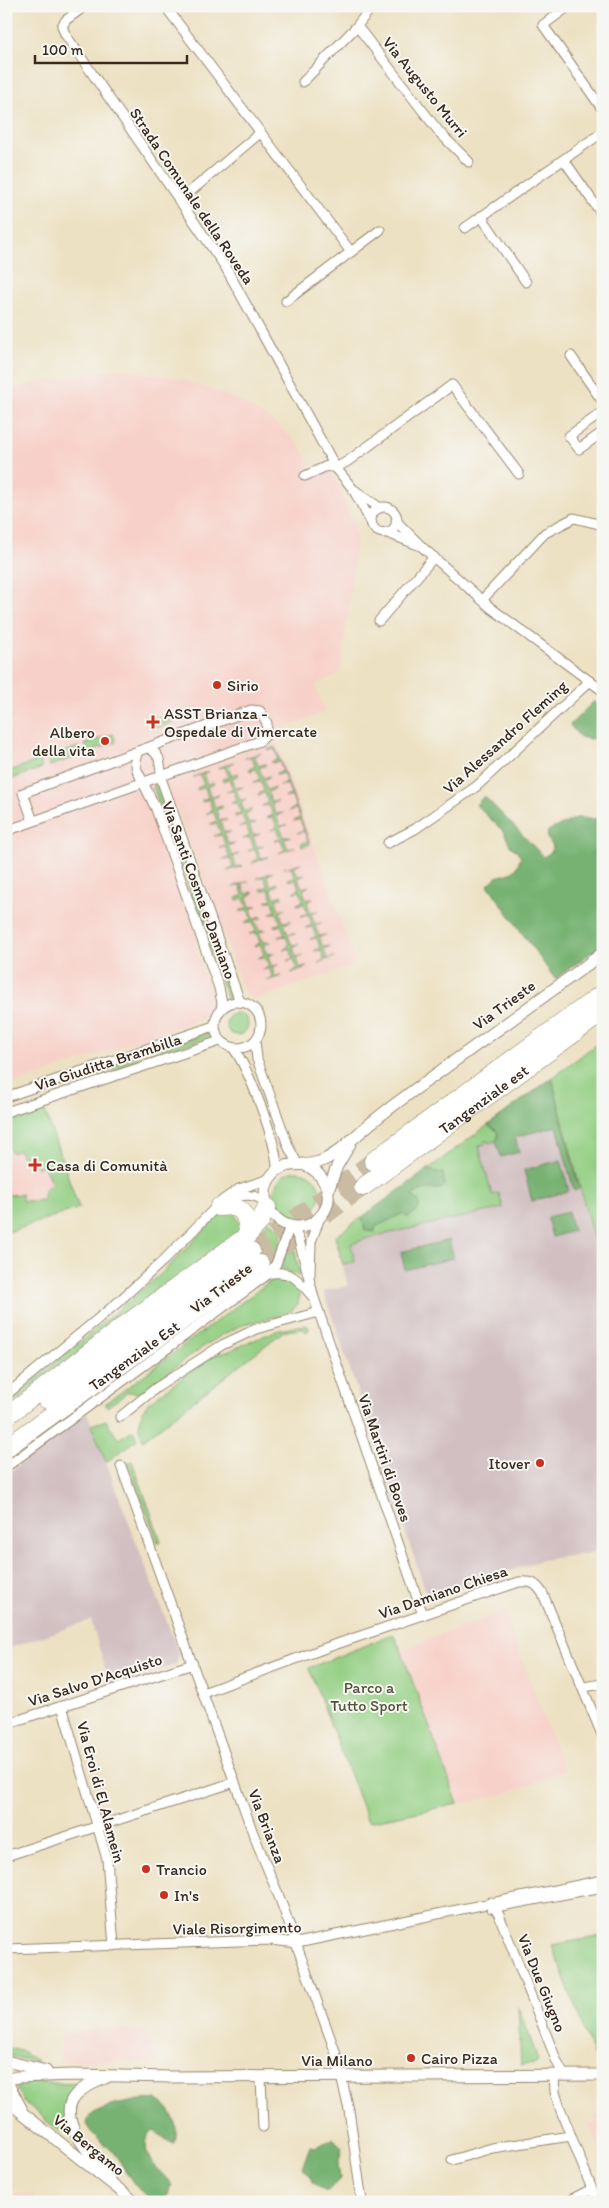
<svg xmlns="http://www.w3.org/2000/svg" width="609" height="2208" font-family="Itim,sans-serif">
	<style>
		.built { fill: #f7d1c9 }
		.industrial { fill: #d2bfc1 }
		.green { fill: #94cf84; stroke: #687c51 }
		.forest { fill: #77b272; stroke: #596e48 }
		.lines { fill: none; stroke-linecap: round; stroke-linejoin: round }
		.motorway-tunnel { stroke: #c9bca2; stroke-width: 18; stroke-dasharray: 18 9; stroke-linecap: butt }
		.minor-casing { stroke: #948670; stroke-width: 11 }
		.tertiary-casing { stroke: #948670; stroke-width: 13 }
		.motorway-casing { stroke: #948670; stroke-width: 19 }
		.minor { stroke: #fff; stroke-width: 9 }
		.tertiary { stroke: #fff; stroke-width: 11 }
		.motorway { stroke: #fff; stroke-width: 18 }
		.poi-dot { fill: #c8321e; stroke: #f6f6f2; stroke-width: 2 }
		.labels { text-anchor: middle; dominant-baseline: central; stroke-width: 4; stroke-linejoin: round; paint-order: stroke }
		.street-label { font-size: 16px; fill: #3b2a1e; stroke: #f6f6f2 }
		.poi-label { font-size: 16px; fill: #3b2a1e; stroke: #f6f6f2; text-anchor: start }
		.park-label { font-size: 16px; fill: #515338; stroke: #f6f6f2 }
	</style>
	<rect width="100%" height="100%" fill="#f6f6f2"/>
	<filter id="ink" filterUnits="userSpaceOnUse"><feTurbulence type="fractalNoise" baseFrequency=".02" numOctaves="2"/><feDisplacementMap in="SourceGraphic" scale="10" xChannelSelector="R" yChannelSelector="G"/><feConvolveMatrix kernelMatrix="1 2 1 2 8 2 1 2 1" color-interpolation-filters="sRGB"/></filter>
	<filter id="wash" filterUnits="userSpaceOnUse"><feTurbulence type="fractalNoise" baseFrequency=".0096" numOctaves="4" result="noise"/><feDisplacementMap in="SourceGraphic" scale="20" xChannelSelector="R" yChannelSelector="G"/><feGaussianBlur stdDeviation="1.12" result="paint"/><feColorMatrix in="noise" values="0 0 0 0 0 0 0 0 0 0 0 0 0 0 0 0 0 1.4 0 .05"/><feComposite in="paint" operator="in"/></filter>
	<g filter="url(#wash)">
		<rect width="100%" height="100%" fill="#ede1c3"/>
		<g class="built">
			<polygon points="121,369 181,379 238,400 269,419 295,440 306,455 312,475 328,470 336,479 357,534 341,669 336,676 315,685 325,712 273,732 356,964 255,1000 245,993 177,807 162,811 207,938 194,943 213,1001 209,1016 6,1087 6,391 34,383"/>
			<polygon points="44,1109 79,1208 6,1233 6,1122"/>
			<polygon points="504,1611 564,1771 505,1794 458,1804 401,1650"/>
			<polygon points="123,2030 145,2030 158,2062 61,2061 61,2033"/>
			<polygon points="603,2113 603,2152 600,2153 589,2125 596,2122 594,2117"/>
			<polygon points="6,2193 35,2194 31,2202 6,2202"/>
		</g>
		<g class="industrial">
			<polygon points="552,1078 603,1285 603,1551 542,1560 428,1598 323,1291 348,1286 335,1237"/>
			<polygon points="87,1413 179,1654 176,1665 110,1685 91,1620 6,1649 6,1475"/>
		</g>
		<g class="green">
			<polygon points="179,711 182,719 156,728 153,720"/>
			<polygon points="113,734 116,742 88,752 85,744"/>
			<polygon points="78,747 81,755 50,766 47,758"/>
			<polygon points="275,747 310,844 302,847 301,844 308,841 304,831 297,833 304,830 300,820 293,821 300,818 296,809 289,811 296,807 292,797 285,797 291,795 288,785 280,785 287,783 283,773 277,775 276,773 283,771 279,761 272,763 272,761 278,759 275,749 268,750"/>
			<polygon points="261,753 255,756 258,766 265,764 266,765 259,768 263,778 269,776 270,777 263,780 267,790 274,788 274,789 268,792 271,802 278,801 272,804 275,814 283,813 276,816 280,826 287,825 280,827 284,837 291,836 284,839 288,849 295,847 279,853 285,850 281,840 274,841 281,838 277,828 271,830 277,827 273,817 266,818 273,815 269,805 262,806 268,803 265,793 258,795 258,794 264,791 261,781 254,783 253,782 260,779 256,769 250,771 249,769 255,767 252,757 245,758"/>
			<polygon points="40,760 42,768 6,781 6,772"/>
			<polygon points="234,762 228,766 231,775 238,773 239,775 232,778 236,788 243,787 236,790 240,800 247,799 241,802 244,812 251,809 251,811 245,814 249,824 256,823 249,825 253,835 260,834 253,837 257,847 264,846 257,848 261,858 268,857 252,863 258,859 255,849 248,851 254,848 250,838 243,839 250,836 246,826 239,827 246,825 242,815 235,817 235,815 241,813 238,803 231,803 237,801 234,791 226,791 233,789 229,779 223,781 222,779 229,777 225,767 218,768"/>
			<polygon points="209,771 203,774 207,784 213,782 214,784 207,787 211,797 218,794 218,796 212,798 215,808 222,806 222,808 216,810 219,820 227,820 220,822 224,832 231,832 224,834 228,844 235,843 228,846 232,856 239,854 233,857 236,867 243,866 227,871 233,868 230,858 223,860 229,857 226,847 219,848 225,845 222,835 214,836 221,833 217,824 210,824 217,821 213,811 206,814 212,810 209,799 202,802 202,800 208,798 205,787 198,790 197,788 204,785 200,775 193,777"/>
			<polygon points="157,784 233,996 227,999 153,786"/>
			<polygon points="301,863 294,866 298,876 304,874 305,875 298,878 302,888 309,886 303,890 306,900 313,898 313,899 307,902 310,912 318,911 311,914 315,924 322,923 315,926 319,936 326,935 319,937 323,947 330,946 324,949 327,959 334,957 318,963 324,960 321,950 314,951 320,948 317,938 310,939 316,937 313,927 305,928 312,925 309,915 301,916 308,913 304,903 297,905 297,904 303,901 300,891 293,892 299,889 296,879 289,881 288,879 295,877 291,867 284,868"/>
			<polygon points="273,872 267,876 271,886 277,883 278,885 271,888 275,898 282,895 282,897 276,900 279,910 286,909 280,912 283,922 291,921 284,924 288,934 295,933 288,935 292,945 299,944 293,947 296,957 303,955 297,958 300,968 307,967 291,973 297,969 294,959 287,961 293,958 290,948 283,950 289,946 286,936 278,937 285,935 281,925 275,927 274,925 281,923 277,913 270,913 276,911 273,901 266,901 272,899 269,889 262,891 261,889 268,887 264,877 257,878"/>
			<polygon points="249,881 242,884 246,894 253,892 253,894 247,897 250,907 257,906 251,909 254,919 261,916 262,918 255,920 259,930 266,930 259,932 263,942 270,942 264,944 267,954 274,953 268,956 271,966 278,965 272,967 275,977 282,976 266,981 273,978 269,968 262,970 269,967 265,957 258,958 264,955 261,945 254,946 260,943 257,933 249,934 256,932 252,921 246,924 245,922 252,919 248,909 241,912 241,910 247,908 244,898 237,900 236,898 243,895 240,885 233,887"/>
			<circle cx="237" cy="1024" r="11"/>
			<polygon points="209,1032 212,1039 203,1039 6,1107 6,1103"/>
			<polygon points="603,1039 603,1278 552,1078"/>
			<path d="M 44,1109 L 79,1208 L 6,1233 L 6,1186 L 8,1195 L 22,1194 L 22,1201 L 43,1200 C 43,1191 44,1188 52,1184 L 43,1165 L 37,1168 L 32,1156 L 23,1160 L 19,1150 L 12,1153 L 6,1145 L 6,1122 Z"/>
			<path d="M 488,1125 L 497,1131 L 498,1137 L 496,1141 L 488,1143 L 487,1140 L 484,1141 L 485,1144 L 479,1146 L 492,1195 L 499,1193 L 503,1208 L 368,1238 L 351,1244 L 355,1262 L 343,1264 L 335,1237 L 362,1217 C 365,1227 364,1232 375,1232 L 375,1227 L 403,1213 L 408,1217 L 419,1201 L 411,1196 C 421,1188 429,1189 441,1189 L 443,1173 L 427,1170 Z"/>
			<circle cx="297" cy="1194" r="23"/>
			<polygon points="233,1210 243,1230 6,1409 6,1404 161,1274 219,1215"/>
			<polygon points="269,1221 283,1230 273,1261 268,1268 250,1243"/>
			<polygon points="292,1236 300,1276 281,1268"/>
			<path d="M 281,1277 L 288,1279 L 298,1288 C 301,1297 299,1305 291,1311 C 281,1318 256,1320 243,1325 C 212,1337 172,1369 147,1390 L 138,1393 L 128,1392 L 107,1407 L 105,1404 L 269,1282 Z"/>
			<polygon points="303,1325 308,1326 309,1330 306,1332 304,1329 284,1331 143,1440 139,1428 140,1417 148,1403 197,1367 216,1354 227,1352 275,1331"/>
			<polygon points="106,1420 118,1439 133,1430 137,1440 106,1462 91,1425"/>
			<polygon points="132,1461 161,1541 158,1543 128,1463"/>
			<polygon points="393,1634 401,1650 458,1804 368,1822 309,1668"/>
			<polygon points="602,1936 603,2056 594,2057 552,1945"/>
			<polygon points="518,2006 538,2059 536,2064 521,2065"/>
			<polygon points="6,2047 24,2052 28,2056 37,2059 36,2062 10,2056 6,2054"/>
			<polygon points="20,2082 80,2084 67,2124 60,2133 24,2101 14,2085"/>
		</g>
		<g class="forest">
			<polygon points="594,701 603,708 603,737 590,739 580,737 570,725"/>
			<path d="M 484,796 L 544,857 L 551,852 L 553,846 L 547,838 L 548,831 L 579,817 C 588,820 596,821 603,813 L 603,944 L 555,979 L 488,885 L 496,877 L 511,873 L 516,869 L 521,857 L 516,850 L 511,847 L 504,832 L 476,805 Z"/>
			<polygon points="552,1078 579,1189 574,1191 557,1126 515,1137 519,1152 501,1157 496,1141 498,1137 497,1131 488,1125"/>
			<polygon points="561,1160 569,1191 532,1201 524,1170"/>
			<path d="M 427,1170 L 443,1173 L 445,1185 L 441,1189 C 430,1189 421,1188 412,1196 L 419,1201 L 419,1208 L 408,1218 L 403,1213 L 375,1227 L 375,1232 L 365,1230 L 362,1217 Z"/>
			<polygon points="568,1212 573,1231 552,1237 547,1217"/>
			<polygon points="449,1240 453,1258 405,1270 401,1252"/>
			<path d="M 140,2100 C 144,2100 152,2099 156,2100 C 173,2106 180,2129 174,2144 C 166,2141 162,2135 154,2131 L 149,2133 C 139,2158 158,2167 171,2184 L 168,2195 L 161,2200 C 154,2199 149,2197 143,2193 C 128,2181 122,2159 107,2146 C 98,2138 92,2135 86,2124 C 91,2106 123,2104 140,2100 Z"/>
			<polygon points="333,2138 342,2148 338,2164 340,2179 328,2191 324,2191 312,2182 311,2176 302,2168 310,2146 317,2147"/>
		</g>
	</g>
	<g filter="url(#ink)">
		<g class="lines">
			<g class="motorway-tunnel">
				<polyline points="251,1251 373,1161"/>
				<polyline points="260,1264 363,1187"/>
			</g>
			<defs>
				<g id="minor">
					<polyline points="85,6 66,20 62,26 65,34 226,268 336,468 353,489"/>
					<polyline points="165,6 351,252"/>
					<polyline points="372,6 357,26 440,133 469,162"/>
					<polyline points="569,6 543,25 603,110"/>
					<polyline points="303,82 357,26"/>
					<polyline points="564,160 603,216"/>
					<polyline points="179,201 260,133"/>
					<polyline points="481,216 526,282"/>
					<polyline points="465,228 603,132"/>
					<polyline points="286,301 380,230"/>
					<polyline points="571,356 603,402"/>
					<polyline points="603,412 569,436 579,449 603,432"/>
					<polyline points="305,476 327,466 336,468 348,461 452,385 519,474"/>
					<circle cx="384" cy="520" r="13"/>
					<polyline points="371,522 353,489 380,508"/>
					<polyline points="385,532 421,546 396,521"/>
					<polyline points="421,546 491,608 603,691"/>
					<polyline points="482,600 545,533 574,518 603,525"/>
					<polyline points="379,621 434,557"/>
					<path d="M 148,748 C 165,756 158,769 163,784 L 240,1002"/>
					<polyline points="138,751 135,760 137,770 156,809 219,988 222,1003 221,1009"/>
					<polyline points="6,831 260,741 266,735 267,723 260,711 251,710 23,793 33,821"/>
					<polyline points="388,843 415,829 477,786 590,681"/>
					<circle cx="238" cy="1025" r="23"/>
					<polyline points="255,1041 257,1059 289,1148 297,1163"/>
					<path d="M 234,1049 C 249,1070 278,1145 277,1170"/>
					<polyline points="6,1097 214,1026"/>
					<polyline points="6,1112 220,1041"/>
					<path d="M 230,1200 C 243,1194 254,1193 265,1202"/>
					<polyline points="293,1227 299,1240 314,1298 423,1615"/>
					<path d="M 267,1274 C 290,1269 298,1279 312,1296"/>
					<polyline points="310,1274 311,1242 320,1217"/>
					<polyline points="6,1395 117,1303 164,1260 223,1200 239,1189 269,1179"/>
					<polyline points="120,1417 156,1388 222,1345 256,1329 319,1312"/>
					<polyline points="121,1466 253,1833 280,1899 335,2051 349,2110 362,2202"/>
					<polyline points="6,1467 267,1275 276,1264 290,1226"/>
					<polyline points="583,1687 603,1684"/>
					<path d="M 203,1693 L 331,1646 L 519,1582 C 532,1581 536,1583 543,1594 L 603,1737"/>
					<polyline points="62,1706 107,1859 114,1946"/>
					<polyline points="6,1724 193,1664"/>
					<polyline points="6,1856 235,1782"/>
					<polyline points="491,1902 499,1915 557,2062 564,2075"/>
					<polyline points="491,1908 603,1887"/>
					<polyline points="6,1949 271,1940 297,1943 603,1880"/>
					<polyline points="554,2076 555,2092 560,2108 597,2202"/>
					<polyline points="261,2077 263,2127"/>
					<polyline points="452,2160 492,2148 571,2136"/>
					<polyline points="566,2202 592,2189"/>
				</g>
				<g id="tertiary">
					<path d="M 303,1164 C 325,1172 338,1199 319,1218 C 290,1246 247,1203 273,1174 C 287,1159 303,1168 319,1162 C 336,1156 351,1140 365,1128 C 393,1104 423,1084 453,1062 C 503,1026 553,990 603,953"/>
					<polyline points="328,1191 337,1166 350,1144"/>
					<polyline points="6,2061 46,2071"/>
					<path d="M 107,2077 C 98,2081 88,2085 80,2091 C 49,2114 93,2157 109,2176"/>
					<polyline points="8,2079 18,2077 72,2075 171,2077 603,2075"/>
					<polyline points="7,2082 21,2108"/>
					<polyline points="6,2100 135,2202"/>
				</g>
				<g id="motorway">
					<polyline points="373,1161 603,993"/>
					<path id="s1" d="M 363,1187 L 603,1012"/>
					<path d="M 219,1207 C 242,1204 247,1212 248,1235"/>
					<polyline points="46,1399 251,1251"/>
					<polyline points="6,1417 118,1330 248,1235 260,1222 267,1207"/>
					<path id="s2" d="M 6,1448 L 260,1264"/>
				</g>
			</defs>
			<use href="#minor" class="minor-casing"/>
			<use href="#tertiary" class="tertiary-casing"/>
			<use href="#motorway" class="motorway-casing"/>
			<use href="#minor" class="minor"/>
			<use href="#tertiary" class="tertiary"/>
			<use href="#motorway" class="motorway"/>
		</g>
	</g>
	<g class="poi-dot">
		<circle cx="217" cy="685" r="5"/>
		<path d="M150.5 714.5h5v5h5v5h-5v5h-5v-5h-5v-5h5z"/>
		<circle cx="105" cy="741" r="5"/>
		<path d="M32.5 1157.5h5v5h5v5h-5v5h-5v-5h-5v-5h5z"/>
		<circle cx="540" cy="1463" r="5"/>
		<circle cx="146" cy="1869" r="5"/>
		<circle cx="164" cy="1895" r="5"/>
		<circle cx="411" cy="2058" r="5"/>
	</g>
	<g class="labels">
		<g class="street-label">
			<text transform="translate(425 87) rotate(51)">Via Augusto Murri</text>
			<text transform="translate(192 196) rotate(56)">Strada Comunale della Roveda</text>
			<text transform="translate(505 737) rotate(-42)">Via Alessandro Fleming</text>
			<text transform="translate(199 890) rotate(70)">Via Santi Cosma e Damiano</text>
			<text transform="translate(504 1005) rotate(-36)">Via Trieste</text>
			<text transform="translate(108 1062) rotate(-18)">Via Giuditta Brambilla</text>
			<text stroke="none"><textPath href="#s1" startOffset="149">Tangenziale est</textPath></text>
			<text transform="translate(221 1288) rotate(-37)">Via Trieste</text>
			<text stroke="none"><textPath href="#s2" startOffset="158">Tangenziale Est</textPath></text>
			<text transform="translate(385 1458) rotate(71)">Via Martiri di Boves</text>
			<text transform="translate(443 1592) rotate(-19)">Via Damiano Chiesa</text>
			<text transform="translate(95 1680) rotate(-18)">Via Salvo D'Acquisto</text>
			<text transform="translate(101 1792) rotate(75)">Via Eroi di El Alamein</text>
			<text transform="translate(267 1826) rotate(69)">Via Brianza</text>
			<text transform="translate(237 1928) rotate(-1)">Viale Risorgimento</text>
			<text transform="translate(542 1983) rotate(68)">Via Due Giugno</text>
			<text x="337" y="2060">Via Milano</text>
			<text transform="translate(89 2145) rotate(39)">Via Bergamo</text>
		</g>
		<g class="poi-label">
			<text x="227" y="685">Sirio</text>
			<text x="164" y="713">ASST Brianza -<tspan x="164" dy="18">Ospedale di Vimercate</tspan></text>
			<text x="95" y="732" text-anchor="end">Albero<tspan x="95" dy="18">della vita</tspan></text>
			<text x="46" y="1165">Casa di Comunità</text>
			<text x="530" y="1463" text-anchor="end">Itover</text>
			<text x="156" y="1869">Trancio</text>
			<text x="174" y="1895">In's</text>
			<text x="421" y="2058">Cairo Pizza</text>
		</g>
		<g class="park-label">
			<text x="369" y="1687">Parco a<tspan x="369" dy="18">Tutto Sport</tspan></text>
		</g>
	</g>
	<rect width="609" height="2208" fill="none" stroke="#f6f6f2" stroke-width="25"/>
	<path d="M35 55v8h152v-8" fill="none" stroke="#3b2a1e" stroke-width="2.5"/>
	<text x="42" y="55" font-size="15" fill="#3b2a1e" stroke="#f6f6f2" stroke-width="4" paint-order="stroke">100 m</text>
</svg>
